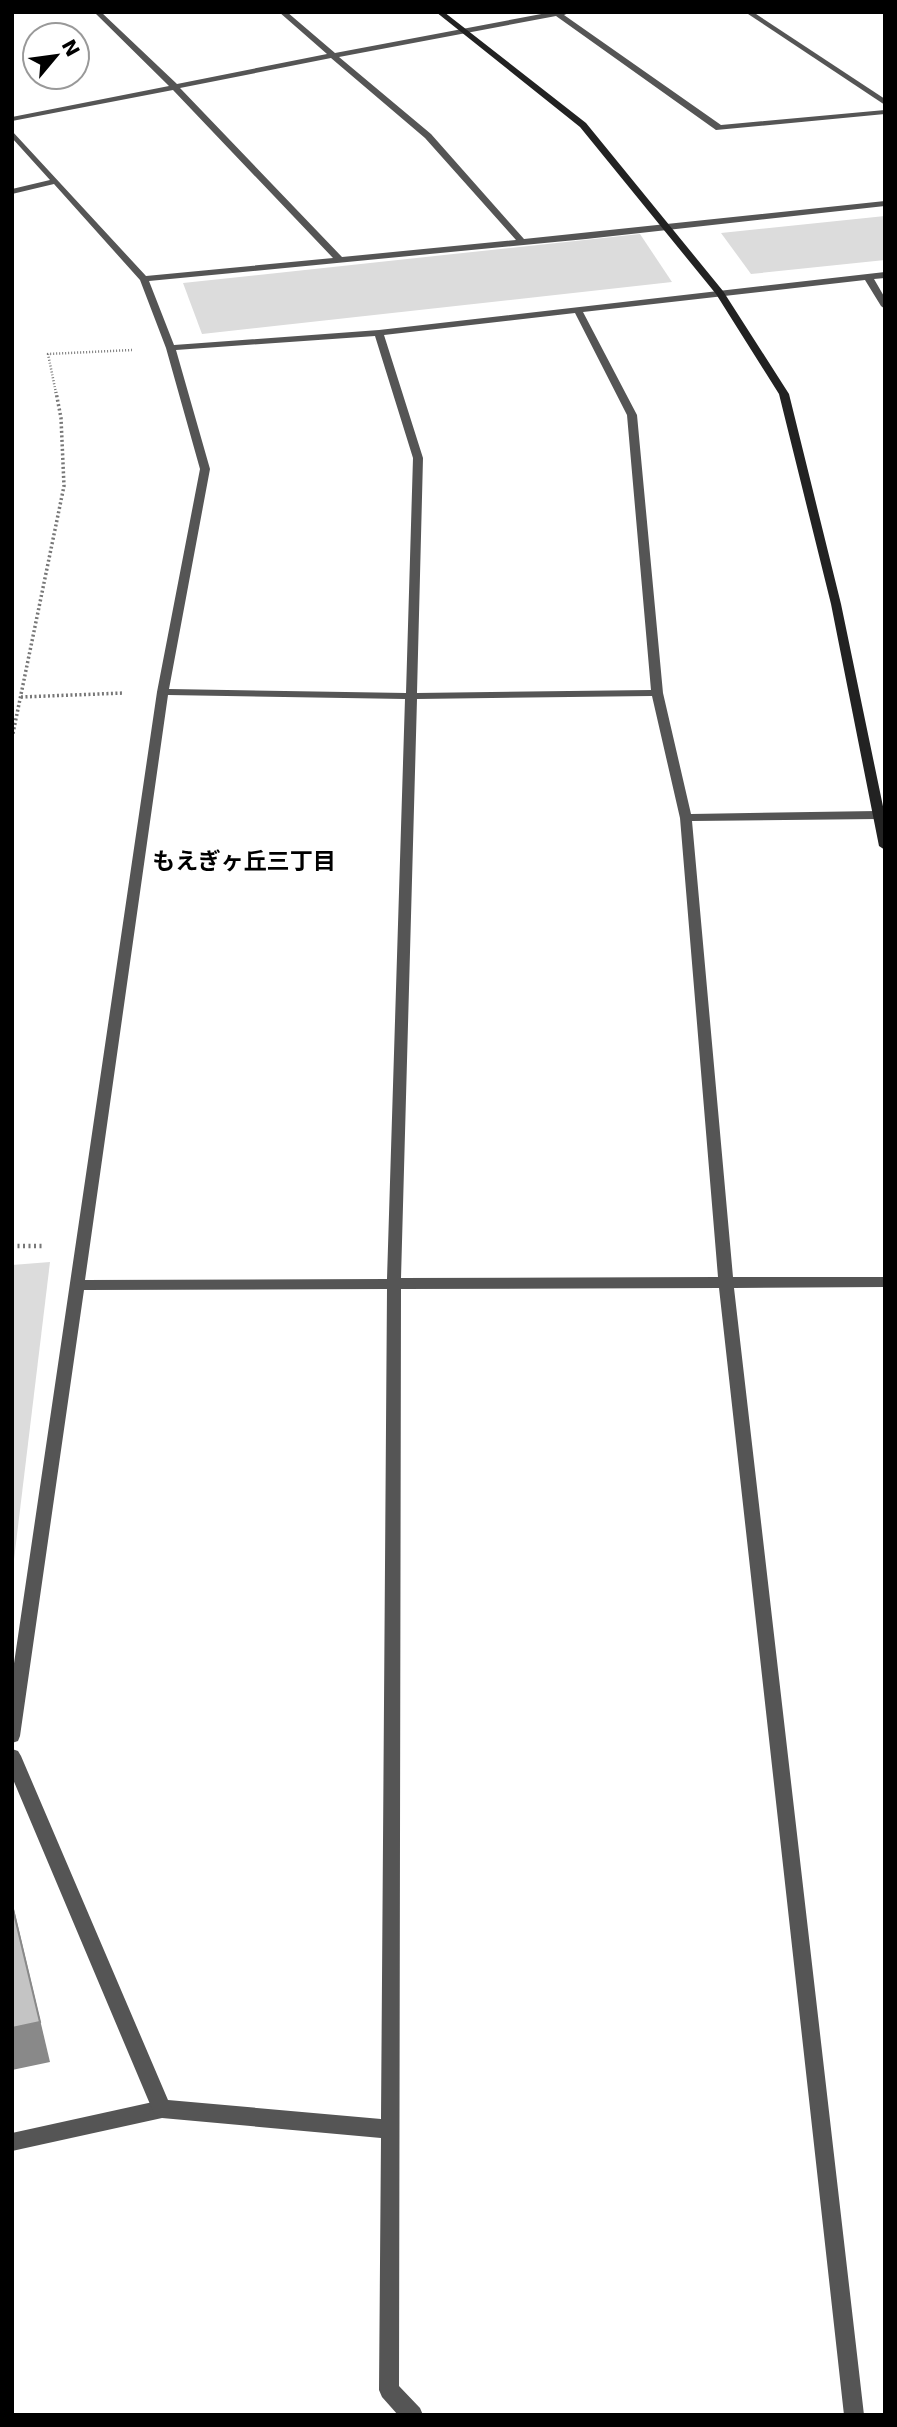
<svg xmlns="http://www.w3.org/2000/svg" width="897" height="2427" font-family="'DejaVu Sans','Noto Sans JP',sans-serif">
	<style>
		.green { fill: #dcdcdc }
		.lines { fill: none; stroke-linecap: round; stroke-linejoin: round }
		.path-far2 { stroke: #777; stroke-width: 2.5; stroke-dasharray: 1 2; stroke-linecap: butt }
		.path-far1 { stroke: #777; stroke-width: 3.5; stroke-dasharray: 2 2.5; stroke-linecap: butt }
		.path { stroke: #777; stroke-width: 4.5; stroke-dasharray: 2 3.5; stroke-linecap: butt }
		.lane { fill: #555; fill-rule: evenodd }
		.street { fill: #555; fill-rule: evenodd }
		.secondary { fill: #222; fill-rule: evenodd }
		.shaded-wall { fill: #898989 }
		.building { fill: #c4c4c4; stroke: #898989; stroke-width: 2 }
		.labels { text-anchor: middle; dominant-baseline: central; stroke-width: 5; stroke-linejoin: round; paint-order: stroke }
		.neighbourhood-label { font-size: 23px; font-weight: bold; fill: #000; stroke: #fff }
	</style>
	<rect width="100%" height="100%" fill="#fff"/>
	<g class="green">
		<polygon points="885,216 885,260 751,274 721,233"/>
		<polygon points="640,234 672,282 202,334 183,283"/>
		<polygon points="50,1262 12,1576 12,1265"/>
	</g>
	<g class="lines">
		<polyline class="path-far2" points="56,393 48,354 132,350"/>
		<g class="path-far1">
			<polyline points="21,697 124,693"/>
			<polyline points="12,738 64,486 61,418 56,392"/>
		</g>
		<polyline class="path" points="12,1246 43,1246"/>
		<polygon class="lane" points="162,2100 169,2102 171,2109 169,2116 162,2118 12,2151 12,2133"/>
		<g class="street">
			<path d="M 94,12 L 101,12 L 177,84 L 327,54 L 279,12 L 287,12 L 335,53 L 552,12 L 571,12 L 564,15 L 721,125 L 885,110 L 885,114 L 716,130 L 556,16 L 339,57 L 431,134 L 524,239 L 885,201 L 885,206 L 586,239 L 149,281 L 174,345 L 379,330 L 885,272 L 885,278 L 874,279 L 885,298 L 885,309 L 881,306 L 865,280 L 583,312 L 637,415 L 663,693 L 691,814 L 877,811 L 883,815 L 877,819 L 692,821 L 733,1277 L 885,1277 L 885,1287 L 734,1288 L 864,2415 L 844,2415 L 719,1288 L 401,1289 L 399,2386 L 420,2408 L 423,2415 L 398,2415 L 382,2397 L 379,2390 L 381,2138 L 162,2118 L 155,2116 L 12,1777 L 12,1749 L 18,1751 L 21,1756 L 168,2100 L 381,2119 L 387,1289 L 84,1290 L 20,1736 L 18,1741 L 12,1743 L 12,1677 L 157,692 L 200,469 L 166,348 L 140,280 L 54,184 L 12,194 L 12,189 L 50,180 L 12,138 L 12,131 L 146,276 L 333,258 L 173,90 L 12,121 L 12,117 L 169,86 ZM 331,58 L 425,138 L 516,240 L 342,257 L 180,88 ZM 575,313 L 627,415 L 651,690 L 417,693 L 423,458 L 384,335 ZM 375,336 L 413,458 L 406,693 L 169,689 L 210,469 L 176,350 ZM 168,695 L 405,699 L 387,1279 L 85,1280 ZM 652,696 L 680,818 L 718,1277 L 401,1278 L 417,699 Z"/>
			<polygon points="745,12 753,12 885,99 885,105"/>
		</g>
		<polygon class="secondary" points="436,12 444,12 586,123 723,291 789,394 841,604 885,816 885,850 879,846 831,604 779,394 716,294 580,127"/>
	</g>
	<polygon class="shaded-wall" points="12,1901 50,2062 12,2070"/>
	<polygon class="building" points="12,1905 40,2022 12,2028"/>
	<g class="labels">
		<g class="neighbourhood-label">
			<text x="244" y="861">もえぎヶ丘三丁目</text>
		</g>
	</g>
	<rect width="897" height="2427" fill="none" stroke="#000000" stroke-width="28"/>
	<g transform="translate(56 56) rotate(61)"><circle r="33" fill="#ffffff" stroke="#999999" stroke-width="2"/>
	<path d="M0-5L12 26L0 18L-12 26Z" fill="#000000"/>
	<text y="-10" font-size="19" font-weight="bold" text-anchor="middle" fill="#000000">N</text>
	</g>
</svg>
